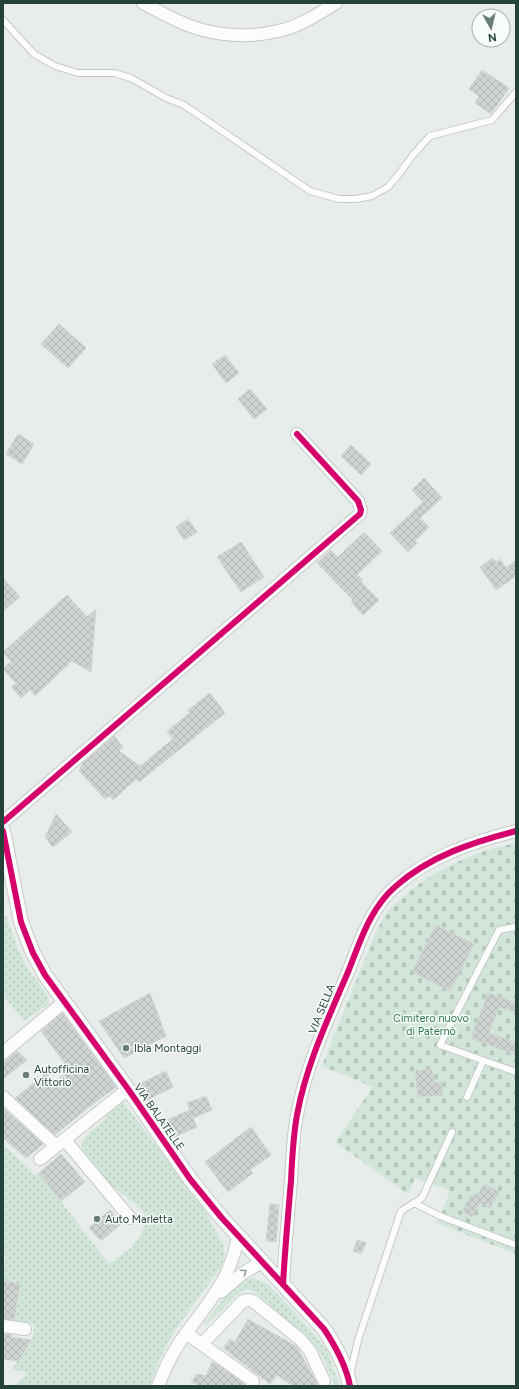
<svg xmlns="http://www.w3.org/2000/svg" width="519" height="1389" font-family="Figtree,sans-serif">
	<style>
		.grass { fill: url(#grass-dots) }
		.cemetery { fill: url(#cemetery-stones) }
		.building { fill: url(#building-cross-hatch); stroke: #d1d6d4 }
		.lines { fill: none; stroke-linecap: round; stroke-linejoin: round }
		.service-casing { stroke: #c5cac8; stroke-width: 8 }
		.minor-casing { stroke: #c5cac8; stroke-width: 14 }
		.tertiary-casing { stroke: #c5cac8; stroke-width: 16 }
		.service { stroke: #fcfcfc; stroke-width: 6 }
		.minor { stroke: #fcfcfc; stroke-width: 12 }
		.tertiary { stroke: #fcfcfc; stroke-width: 14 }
		.cycleway-casing { stroke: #f7fbf9; stroke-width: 8 }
		.cycleway { stroke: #d6006c; stroke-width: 6 }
		.oneway { stroke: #909f9b }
		.poi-dot { fill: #697e78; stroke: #f7fbf9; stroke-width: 1.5 }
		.labels { text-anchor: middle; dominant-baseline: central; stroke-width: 3; stroke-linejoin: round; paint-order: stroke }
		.street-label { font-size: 11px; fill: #24423a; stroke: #f7fbf9 }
		.park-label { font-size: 11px; fill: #2d7a4b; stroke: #f7fbf9 }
		.poi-label { font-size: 11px; fill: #24423a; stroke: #f7fbf9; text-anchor: start }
	</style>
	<defs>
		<pattern id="grass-dots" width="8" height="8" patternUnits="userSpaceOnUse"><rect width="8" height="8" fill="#d1e6d8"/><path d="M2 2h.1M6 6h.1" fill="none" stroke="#b3c6ba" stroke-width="1.8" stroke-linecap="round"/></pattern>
		<pattern id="cemetery-stones" width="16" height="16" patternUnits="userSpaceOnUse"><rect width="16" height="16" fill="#d1e6d8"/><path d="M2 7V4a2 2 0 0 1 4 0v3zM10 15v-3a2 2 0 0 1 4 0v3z" fill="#b3c6ba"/></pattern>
		<pattern id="building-cross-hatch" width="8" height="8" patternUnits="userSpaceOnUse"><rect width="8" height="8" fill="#cfd4d2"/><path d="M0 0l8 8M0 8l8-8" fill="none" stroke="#b2b7b5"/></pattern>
	</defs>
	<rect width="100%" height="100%" fill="#e8edeb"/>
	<g class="grass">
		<path d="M 6,915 C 13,934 19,956 30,972 C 37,981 49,993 49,1004 L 24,1021 L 3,995 L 3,918 Z"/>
		<polygon points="121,1099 204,1209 223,1244 225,1255 221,1267 173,1333 159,1361 150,1386 14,1386 28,1373 12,1369 32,1340 35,1324 14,1322 20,1284 3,1281 3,1265 5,1264 5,1254 3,1253 3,1144 35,1175 39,1173 109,1264 131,1248 140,1236 146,1223 144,1214 135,1204 111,1185 91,1166 84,1154 81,1143 85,1137 105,1119 108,1111"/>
		<polygon points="253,1278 266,1283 281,1297 319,1340 327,1350 340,1386 335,1386 323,1357 317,1348 305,1336 255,1292 250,1289 241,1291 206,1325 204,1323 238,1281 243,1279"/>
	</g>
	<path class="cemetery" d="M 516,843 L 516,1254 L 437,1223 L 450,1191 L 415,1178 L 408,1194 L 335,1142 L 373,1087 L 322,1066 L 375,934 C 379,927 382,919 387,913 C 408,888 444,866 474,855 C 487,849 502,847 516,843 Z"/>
	<g class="building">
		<polygon points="482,70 509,88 491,114 475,103 479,96 469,89"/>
		<polygon points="59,324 86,348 68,368 41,344"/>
		<polygon points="225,355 239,373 226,383 212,364"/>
		<polygon points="250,389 267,409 254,419 238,399"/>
		<polygon points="18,434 34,444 22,464 6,454"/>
		<polygon points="351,445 371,464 361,475 341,456"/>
		<polygon points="424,478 442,498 420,518 429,527 415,541 417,543 408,552 390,533 423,502 412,490"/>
		<polygon points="188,519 197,532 184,540 176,527"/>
		<polygon points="364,532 382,551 357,575 363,580 361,582 379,600 363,615 351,602 353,600 317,563 331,550 338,557"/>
		<polygon points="241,542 264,577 241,592 217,557"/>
		<polygon points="493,558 496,562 500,559 506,568 516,560 516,576 496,590 480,567"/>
		<polygon points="3,578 20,597 3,611"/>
		<polygon points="67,595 87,617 96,609 91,672 72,661 35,696 30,690 21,698 11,687 16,683 3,669 11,661 3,652"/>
		<polygon points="210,693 225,713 139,782 136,779 113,800 109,796 105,799 79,771 83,763 114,736 123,747 119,751 140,766 173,739 167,731 190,713 188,710"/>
		<polygon points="56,814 72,832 53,847 45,837"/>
		<polygon points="436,925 474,944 450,991 412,972"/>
		<polygon points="150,993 166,1036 124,1058 99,1021"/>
		<polygon points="488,993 516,1003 516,1013 499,1007 489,1033 516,1043 516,1055 471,1038"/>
		<polygon points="62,1013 116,1087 89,1107 55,1135 15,1098 46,1073 54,1083 69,1069 41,1031"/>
		<polygon points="17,1051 27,1060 3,1079 3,1063"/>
		<polygon points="432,1069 434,1083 441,1082 443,1095 418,1097 415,1071"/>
		<polygon points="166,1071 173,1087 147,1100 137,1085"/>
		<polygon points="206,1096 212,1110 193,1118 197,1127 174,1137 162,1122 190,1110 187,1103"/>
		<polygon points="3,1108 43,1144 26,1158 3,1138"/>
		<polygon points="251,1127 271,1155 250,1170 253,1173 228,1192 205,1162"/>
		<polygon points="61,1154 85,1182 61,1201 39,1173"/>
		<polygon points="484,1184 499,1192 490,1208 480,1203 472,1217 462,1212 471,1195 476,1198"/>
		<polygon points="270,1204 279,1205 276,1242 266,1241"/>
		<polygon points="110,1210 122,1223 101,1241 89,1228"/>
		<polygon points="357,1240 366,1243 361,1254 353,1251"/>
		<polygon points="3,1281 20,1284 14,1320 3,1319"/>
		<polygon points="248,1319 296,1346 319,1386 293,1386 277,1375 270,1384 223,1348 230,1339 235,1342"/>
		<polygon points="3,1334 12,1335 11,1337 32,1340 18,1361 3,1359"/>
		<polygon points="212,1362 218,1365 245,1384 245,1386 202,1386 191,1382 197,1374 206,1376"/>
	</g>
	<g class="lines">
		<defs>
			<g id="service">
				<polyline points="3,20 34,54 55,66 78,73 114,73 131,78 166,98 184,105 310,191 339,199 356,199 372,196 388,187 399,174 413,155 430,136 492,120 516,92"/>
				<polyline points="516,927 499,930 440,1045 516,1072"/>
				<polyline points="467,1097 483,1061"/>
				<polyline points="414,1203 440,1216 516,1245"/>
				<polyline points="350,1375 358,1340 401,1211 422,1198 452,1132"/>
			</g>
			<g id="minor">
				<path d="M 143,3 C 158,11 174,20 190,26 C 217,36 251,38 278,31 C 299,27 318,14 336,3"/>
				<polyline points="3,822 360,514 361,510 358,501 297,434"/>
				<polyline points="3,1053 64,1002"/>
				<polyline points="3,1097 56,1146"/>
				<polyline points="65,1140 130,1218"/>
				<polyline points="40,1159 128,1089"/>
				<path d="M 283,1284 C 285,1250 288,1215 291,1181 C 292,1159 293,1137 297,1115 C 306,1065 328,1019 348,972 C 360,942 370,908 396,886 C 430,856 473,842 516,831"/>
				<polyline points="221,1292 243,1273 262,1262"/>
				<polyline points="3,1326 25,1329"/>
				<polyline points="186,1333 253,1381 252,1386"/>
				<polyline points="202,1344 243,1301 249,1300 253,1301 301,1340 310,1351 324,1381"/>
				<path d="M 158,1386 C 164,1371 170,1356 180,1342 C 205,1306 231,1281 238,1236"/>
			</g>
			<path id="tertiary" d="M 3,831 L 21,922 L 33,953 L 45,975 L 128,1089 L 190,1179 L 221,1217 L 324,1329 C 336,1347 346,1365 350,1386"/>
		</defs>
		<use href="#service" class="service-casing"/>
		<use href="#minor" class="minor-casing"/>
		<use href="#tertiary" class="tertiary-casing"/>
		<use href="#service" class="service"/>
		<use href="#minor" class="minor"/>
		<use href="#tertiary" class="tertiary"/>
		<defs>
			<g id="cycleway">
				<polyline points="3,822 360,514 361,510 358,501 297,434"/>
				<path d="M 3,831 L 21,922 L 33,953 L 45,975 L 128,1089 L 190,1179 L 221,1217 L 324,1329 C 336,1347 346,1365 350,1386"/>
				<path d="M 283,1284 C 285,1250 288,1215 291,1181 C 292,1159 293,1137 297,1115 C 306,1065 328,1019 348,972 C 360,942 370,908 396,886 C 430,856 473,842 516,831"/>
			</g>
		</defs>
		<use href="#cycleway" class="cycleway-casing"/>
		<use href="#cycleway" class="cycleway"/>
	</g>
	<defs><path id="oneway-chevron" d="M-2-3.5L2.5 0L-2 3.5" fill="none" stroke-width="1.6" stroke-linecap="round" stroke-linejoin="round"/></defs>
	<use class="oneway" href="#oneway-chevron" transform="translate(244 1272) rotate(-34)"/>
	<g class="poi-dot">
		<circle cx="126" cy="1048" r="4"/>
		<circle cx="26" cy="1075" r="4"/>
		<circle cx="97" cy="1219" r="4"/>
	</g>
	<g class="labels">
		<g class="street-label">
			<text transform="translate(322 1009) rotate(-68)">VIA SELLA</text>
			<text transform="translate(159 1117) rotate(55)">VIA BALATELLE</text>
		</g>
		<g class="park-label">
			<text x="431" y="1018">Cimitero nuovo<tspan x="431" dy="13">di Paternò</tspan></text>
		</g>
		<g class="poi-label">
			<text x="134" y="1048">Ibla Montaggi</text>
			<text x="34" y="1069">Autofficina<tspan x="34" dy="13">Vittorio</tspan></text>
			<text x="105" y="1219">Auto Marletta</text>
		</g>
	</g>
	<rect width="519" height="1389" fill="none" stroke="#24423a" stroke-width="8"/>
	<g transform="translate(491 28) rotate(172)"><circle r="19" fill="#f7fbf9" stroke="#a3b1ad"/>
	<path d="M0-3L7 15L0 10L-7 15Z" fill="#697e78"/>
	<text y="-6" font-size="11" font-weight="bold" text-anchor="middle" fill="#24423a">N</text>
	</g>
</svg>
